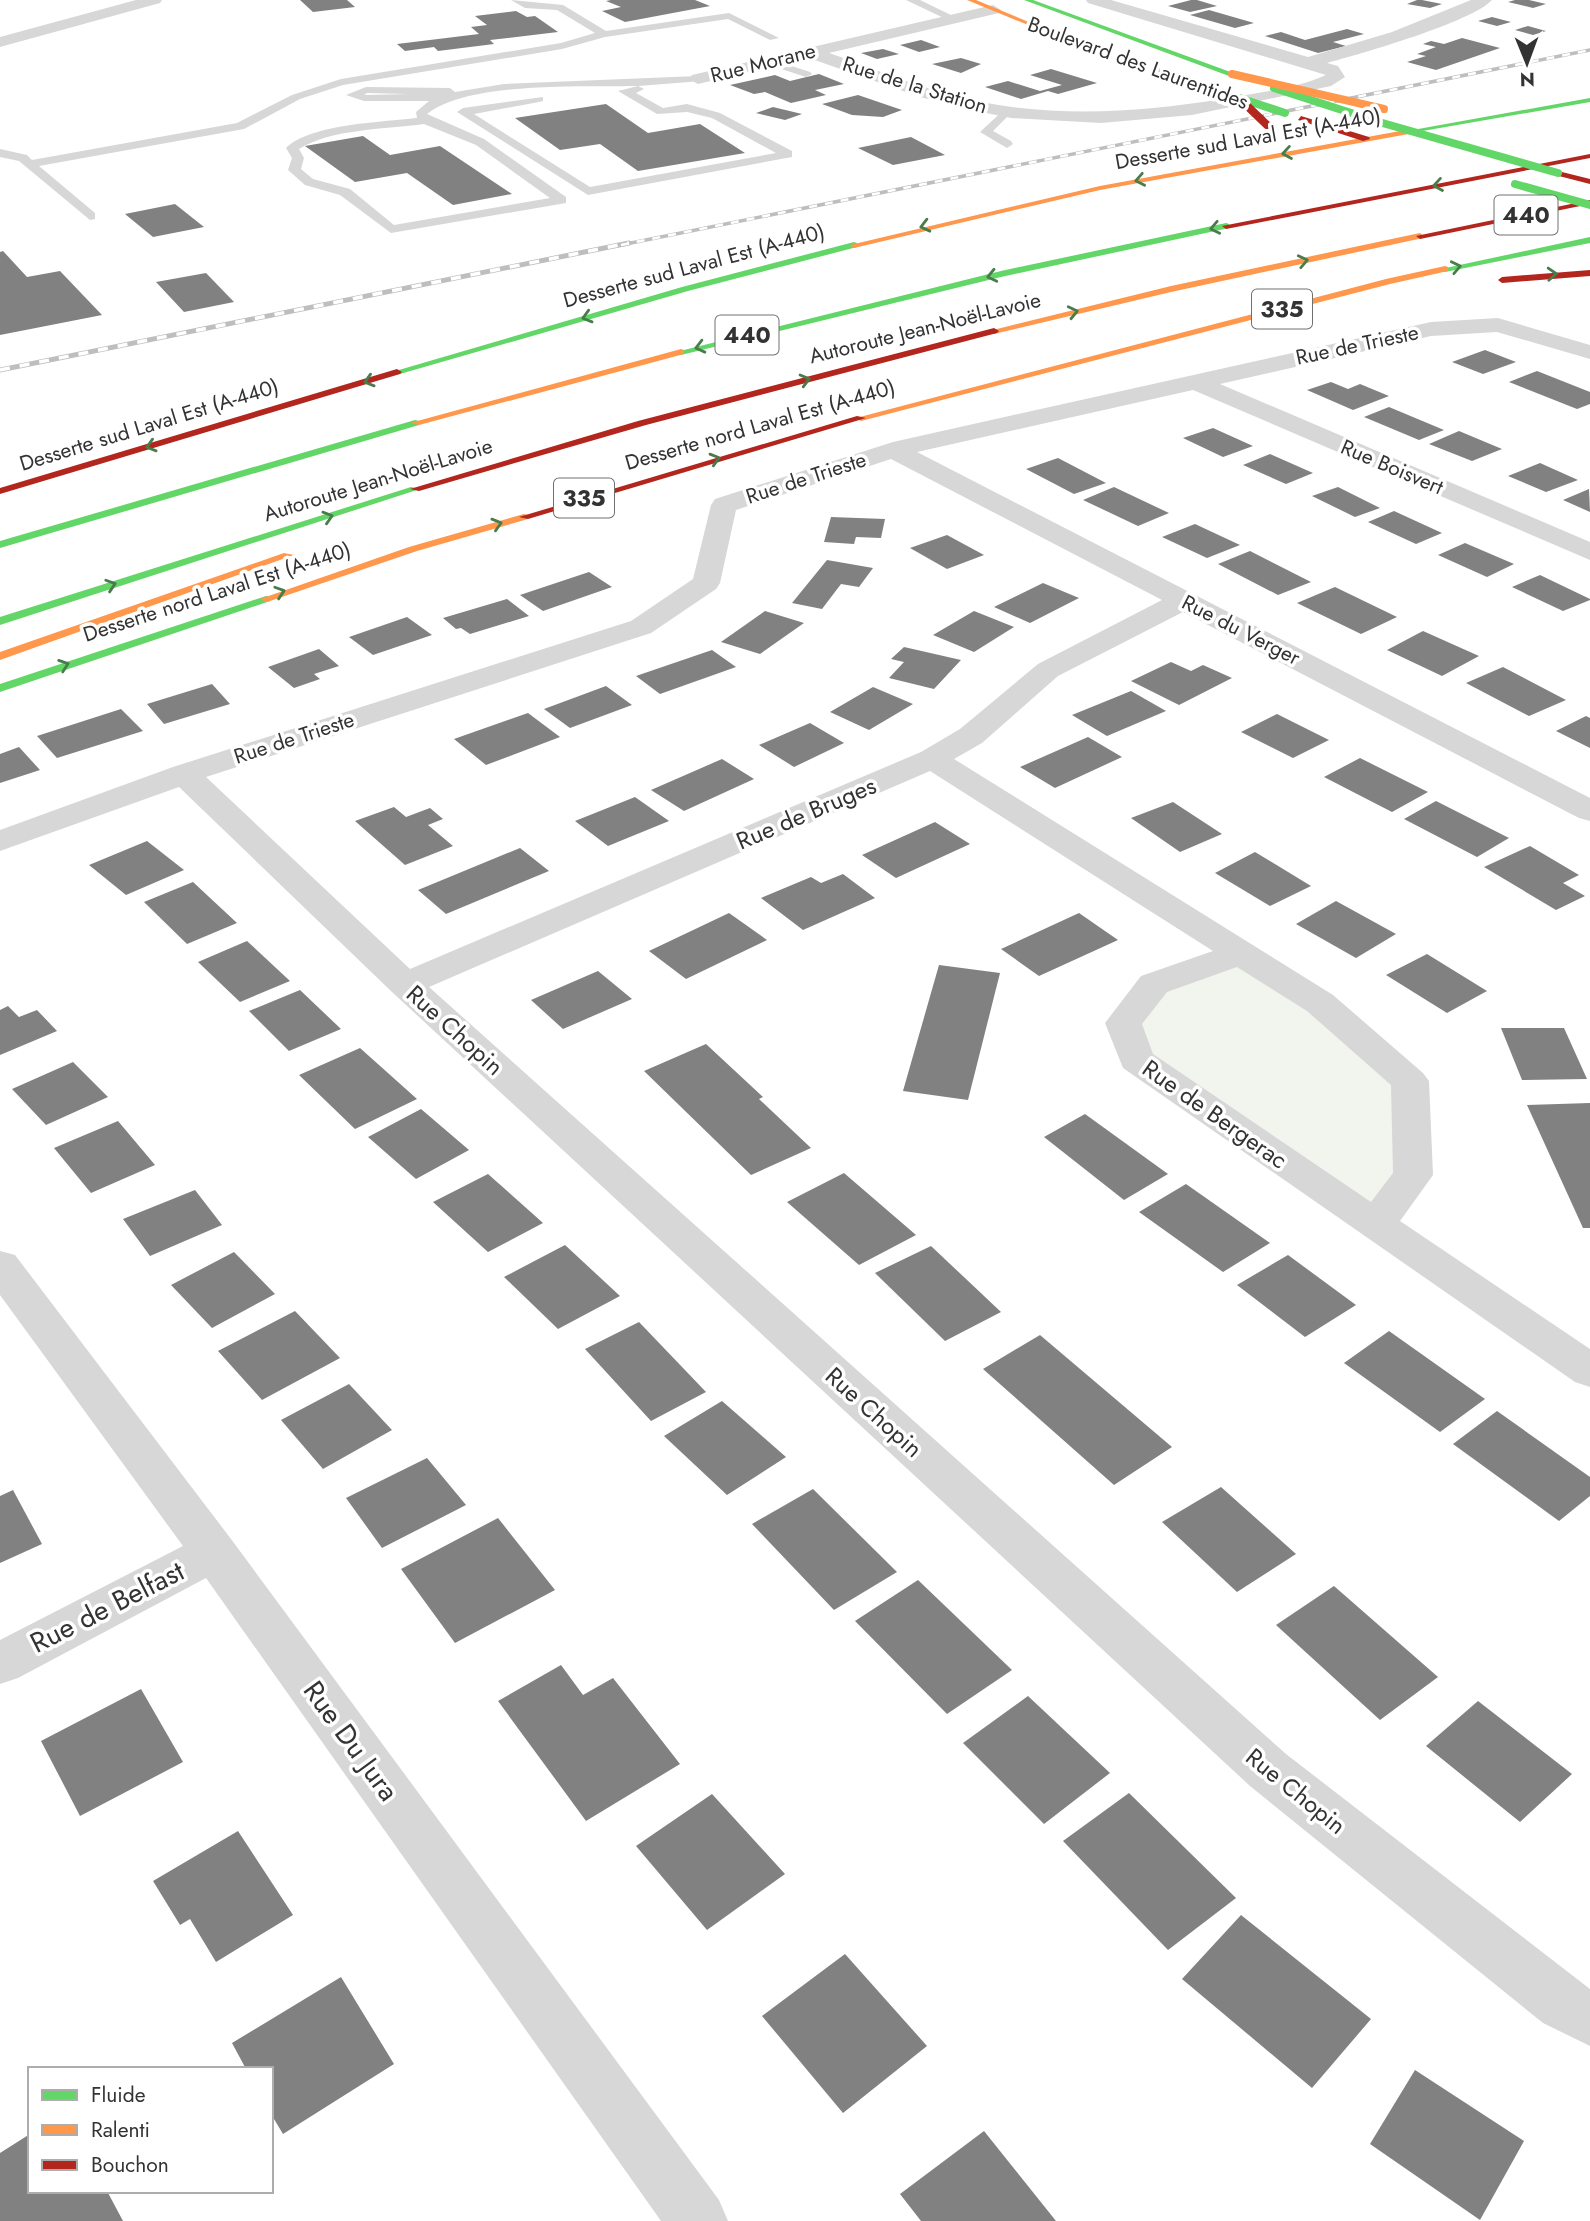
<svg xmlns="http://www.w3.org/2000/svg" width="1590" height="2221" font-family="Jost,sans-serif">
	<style>
		.green { fill: #f1f5ed }
		.building { fill: #818181 }
		.lines { fill: none; stroke-linecap: round; stroke-linejoin: round }
		.lane { fill: #d7d7d7; fill-rule: evenodd }
		.street { fill: #d7d7d7; fill-rule: evenodd }
		.fast { fill: #63d668; fill-rule: evenodd }
		.slow { fill: #ff974d; fill-rule: evenodd }
		.jam { fill: #b3261e; fill-rule: evenodd }
		.rail-far1-casing { stroke: #bebebe; stroke-width: 3.5 }
		.rail-casing { stroke: #bebebe; stroke-width: 5 }
		.rail-far1 { stroke: #fff; stroke-width: 2.5; stroke-dasharray: 8; stroke-linecap: butt }
		.rail { stroke: #fff; stroke-width: 3.5; stroke-dasharray: 10; stroke-linecap: butt }
		.fast-bridge { stroke: #63d668; stroke-width: 8 }
		.slow-bridge { stroke: #ff974d; stroke-width: 8 }
		.jam-bridge { stroke: #b3261e; stroke-width: 8 }
		.oneway { stroke: #497c4b }
		.labels { text-anchor: middle; dominant-baseline: central; stroke-width: 7; stroke-linejoin: round; paint-order: stroke }
		.far-street-label { font-size: 21px; fill: #333; stroke: #fff }
		.shield { fill: #fff; stroke: #707070; stroke-width: 2 }
		.shield-label { font-size: 23px; font-weight: bold; fill: #333 }
		.street-label { font-size: 24px; fill: #333; stroke: #fff }
		.near-street-label { font-size: 28px; fill: #333; stroke: #fff }
	</style>
	<rect width="100%" height="100%" fill="#fff"/>
	<polygon class="green" points="1242,953 1410,1081 1413,1175 1375,1225 1136,1060 1123,1023 1154,984"/>
	<g class="building">
		<polygon points="300,0 347,0 355,7 313,12"/>
		<polygon points="695,0 710,6 625,22 602,11 621,7 606,1 611,0"/>
		<polygon points="1191,0 1197,0 1217,6 1190,12 1168,6"/>
		<polygon points="1417,0 1422,0 1442,4 1430,8 1407,4"/>
		<polygon points="1515,0 1529,0 1546,4 1533,8 1508,2"/>
		<polygon points="1209,10 1254,23 1235,28 1190,15"/>
		<polygon points="516,11 527,17 535,16 558,32 490,40 494,44 438,51 434,47 405,51 397,44 479,34 471,27 487,25 475,16"/>
		<polygon points="1492,17 1511,22 1497,26 1478,21"/>
		<polygon points="1528,26 1546,31 1533,35 1515,30"/>
		<polygon points="1347,29 1364,34 1333,42 1346,46 1318,53 1265,36 1281,32 1305,40"/>
		<polygon points="1462,38 1500,48 1436,70 1407,62 1426,56 1417,54 1436,47 1423,44 1431,41 1444,44"/>
		<polygon points="921,40 940,47 919,52 900,45"/>
		<polygon points="883,49 899,54 877,59 861,53"/>
		<polygon points="961,58 981,64 961,73 932,64"/>
		<polygon points="1051,69 1097,83 1058,94 1048,91 1021,99 985,87 1008,81 1040,91 1062,85 1030,75"/>
		<polygon points="819,74 844,84 815,90 826,95 791,103 765,92 754,94 730,85 775,75 790,81"/>
		<polygon points="858,95 902,110 883,117 852,115 822,104"/>
		<polygon points="606,104 648,133 700,124 745,153 638,171 600,144 560,150 515,118"/>
		<polygon points="773,107 802,114 785,120 756,113"/>
		<polygon points="363,136 390,155 440,146 512,194 453,205 407,173 355,182 305,146"/>
		<polygon points="911,137 945,155 893,165 858,148"/>
		<polygon points="175,204 204,227 153,237 125,214"/>
		<polygon points="3,251 27,277 60,271 102,315 0,335 0,252"/>
		<polygon points="206,273 234,302 184,312 156,282"/>
		<polygon points="1485,350 1516,362 1483,374 1452,362"/>
		<polygon points="1537,371 1590,392 1590,404 1577,409 1509,382"/>
		<polygon points="1331,382 1348,389 1360,384 1389,396 1353,410 1307,390"/>
		<polygon points="1389,407 1444,430 1419,440 1364,417"/>
		<polygon points="1213,428 1253,446 1223,457 1183,438"/>
		<polygon points="1459,431 1502,449 1472,461 1429,444"/>
		<polygon points="1270,454 1313,473 1286,484 1243,465"/>
		<polygon points="1058,458 1106,483 1074,494 1026,469"/>
		<polygon points="1540,463 1578,480 1546,492 1508,476"/>
		<polygon points="1114,487 1169,513 1138,526 1083,500"/>
		<polygon points="1338,487 1380,508 1355,517 1312,496"/>
		<polygon points="1589,489 1590,512 1563,500"/>
		<polygon points="1394,511 1442,533 1416,544 1368,522"/>
		<polygon points="831,517 885,519 881,538 856,537 854,544 824,542"/>
		<polygon points="1195,524 1240,545 1207,558 1162,537"/>
		<polygon points="947,535 984,555 947,569 910,548"/>
		<polygon points="1465,543 1514,564 1487,577 1438,555"/>
		<polygon points="1250,551 1311,582 1278,595 1218,564"/>
		<polygon points="827,560 873,568 859,587 841,584 822,609 792,603"/>
		<polygon points="589,572 612,587 543,611 520,595"/>
		<polygon points="1540,575 1590,599 1590,600 1563,611 1512,587"/>
		<polygon points="1043,583 1079,598 1030,623 994,607"/>
		<polygon points="1335,587 1397,617 1361,634 1297,603"/>
		<polygon points="507,599 529,616 470,634 461,628 456,629 443,618"/>
		<polygon points="765,611 804,623 760,654 721,642"/>
		<polygon points="974,611 1014,627 974,652 933,635"/>
		<polygon points="407,617 432,635 373,655 349,637"/>
		<polygon points="1423,631 1479,656 1442,676 1387,650"/>
		<polygon points="904,647 961,660 934,689 889,678 904,662 891,659"/>
		<polygon points="319,649 339,666 314,674 320,679 294,688 268,667"/>
		<polygon points="712,650 736,667 660,694 636,676"/>
		<polygon points="1171,662 1191,671 1203,665 1232,678 1179,705 1131,681"/>
		<polygon points="1503,667 1566,700 1529,716 1466,683"/>
		<polygon points="212,684 230,704 164,724 147,704"/>
		<polygon points="606,686 632,705 570,728 544,709"/>
		<polygon points="873,687 913,704 869,730 830,712"/>
		<polygon points="1131,691 1166,711 1107,736 1072,715"/>
		<polygon points="121,709 143,731 57,758 37,736"/>
		<polygon points="528,713 560,737 486,765 454,739"/>
		<polygon points="1277,714 1329,740 1293,758 1241,732"/>
		<polygon points="1586,716 1590,718 1590,748 1556,731"/>
		<polygon points="810,723 844,743 794,767 759,745"/>
		<polygon points="1088,737 1122,757 1055,788 1020,767"/>
		<polygon points="19,747 40,770 0,783 0,754"/>
		<polygon points="1360,758 1428,792 1392,812 1324,777"/>
		<polygon points="722,759 754,779 684,811 651,790"/>
		<polygon points="635,797 669,821 608,846 575,821"/>
		<polygon points="1436,801 1509,838 1477,857 1404,819"/>
		<polygon points="1173,802 1222,834 1180,852 1131,818"/>
		<polygon points="394,807 406,817 430,808 443,819 428,825 453,846 405,865 355,821"/>
		<polygon points="935,822 970,844 896,878 862,855"/>
		<polygon points="147,841 184,870 126,895 89,865"/>
		<polygon points="1530,846 1579,875 1563,883 1585,896 1556,910 1484,867"/>
		<polygon points="520,848 549,871 446,914 418,890"/>
		<polygon points="1255,852 1311,886 1270,906 1215,873"/>
		<polygon points="843,874 875,898 803,930 761,898 811,877 821,883"/>
		<polygon points="193,882 237,923 187,944 144,902"/>
		<polygon points="1336,901 1396,934 1356,958 1296,924"/>
		<polygon points="729,913 767,940 686,979 649,951"/>
		<polygon points="1079,913 1118,940 1039,976 1001,949"/>
		<polygon points="247,941 290,981 240,1002 198,962"/>
		<polygon points="1427,954 1487,991 1447,1013 1386,975"/>
		<polygon points="939,965 1000,973 968,1100 903,1091"/>
		<polygon points="598,971 632,999 563,1029 531,1000"/>
		<polygon points="300,990 341,1029 289,1051 249,1011"/>
		<polygon points="8,1006 19,1017 37,1010 57,1031 0,1055 0,1010"/>
		<polygon points="1501,1028 1564,1028 1587,1079 1522,1080"/>
		<polygon points="706,1044 763,1097 759,1099 811,1148 751,1175 644,1071"/>
		<polygon points="360,1048 417,1099 355,1129 299,1075"/>
		<polygon points="73,1062 108,1097 46,1125 12,1089"/>
		<polygon points="1590,1103 1590,1228 1583,1228 1527,1105"/>
		<polygon points="421,1109 469,1150 416,1179 368,1137"/>
		<polygon points="1085,1114 1168,1174 1124,1200 1044,1137"/>
		<polygon points="118,1121 155,1165 91,1193 54,1148"/>
		<polygon points="844,1173 916,1235 859,1265 787,1202"/>
		<polygon points="488,1174 543,1223 488,1252 433,1202"/>
		<polygon points="1186,1184 1270,1243 1223,1272 1139,1212"/>
		<polygon points="195,1190 222,1225 150,1256 123,1219"/>
		<polygon points="565,1245 620,1296 558,1329 504,1277"/>
		<polygon points="931,1246 1001,1312 945,1341 875,1273"/>
		<polygon points="234,1252 275,1294 212,1328 171,1285"/>
		<polygon points="1288,1255 1356,1305 1305,1337 1237,1285"/>
		<polygon points="295,1311 340,1358 262,1400 218,1351"/>
		<polygon points="639,1322 706,1392 651,1421 585,1349"/>
		<polygon points="1389,1331 1485,1399 1440,1432 1344,1363"/>
		<polygon points="1040,1335 1172,1447 1114,1485 983,1369"/>
		<polygon points="349,1384 392,1430 323,1469 281,1420"/>
		<polygon points="722,1401 786,1457 727,1495 664,1436"/>
		<polygon points="1497,1411 1590,1477 1590,1496 1559,1521 1453,1444"/>
		<polygon points="427,1458 466,1505 382,1548 346,1498"/>
		<polygon points="1221,1487 1296,1554 1237,1592 1162,1522"/>
		<polygon points="813,1489 897,1572 834,1610 752,1524"/>
		<polygon points="13,1490 42,1544 0,1563 0,1496"/>
		<polygon points="498,1518 555,1590 455,1643 401,1569"/>
		<polygon points="918,1580 1012,1670 947,1714 855,1621"/>
		<polygon points="1334,1586 1438,1677 1380,1720 1276,1625"/>
		<polygon points="561,1665 583,1695 613,1678 680,1764 586,1821 498,1701"/>
		<polygon points="141,1689 183,1762 80,1816 41,1741"/>
		<polygon points="1028,1696 1110,1773 1044,1824 963,1743"/>
		<polygon points="1478,1701 1572,1774 1520,1822 1426,1746"/>
		<polygon points="1129,1793 1236,1898 1168,1950 1063,1841"/>
		<polygon points="712,1794 785,1874 707,1930 636,1846"/>
		<polygon points="238,1831 293,1915 216,1962 190,1919 180,1925 153,1881"/>
		<polygon points="1241,1915 1371,2019 1312,2088 1182,1979"/>
		<polygon points="845,1954 927,2046 843,2113 762,2016"/>
		<polygon points="341,1977 394,2064 283,2134 271,2114 271,2069 246,2069 232,2043"/>
		<polygon points="1415,2070 1524,2141 1480,2220 1370,2144"/>
		<polygon points="984,2131 1056,2221 921,2221 900,2194"/>
		<polygon points="30,2134 30,2191 107,2191 123,2221 0,2221 0,2153"/>
	</g>
	<g class="lines">
		<g class="lane">
			<polygon points="511,0 563,5 606,31 729,13 779,38 770,40 728,19 605,37 562,49 343,85 300,99 244,129 39,166 95,213 95,219 90,220 19,161 0,157 0,149 27,155 32,160 237,123 292,95 341,79 561,43 595,33 557,10 525,8"/>
			<polygon points="906,0 920,0 957,18 948,20"/>
			<polygon points="770,59 810,72 812,74 806,77 766,64 766,60"/>
			<path d="M 698,76 L 704,79 L 702,81 L 638,86 L 644,89 L 636,93 L 663,108 L 687,104 L 720,113 L 792,151 L 792,157 L 588,195 L 457,112 L 463,108 L 543,97 L 543,101 L 539,102 L 474,114 L 590,187 L 776,153 L 712,118 L 687,112 L 657,114 L 618,91 L 638,86 C 583,87 469,81 427,114 L 484,139 L 566,197 L 566,203 L 391,233 L 340,195 L 305,185 L 288,170 L 292,158 L 286,148 C 310,124 383,122 417,118 L 416,112 L 429,101 L 364,101 L 346,95 L 366,87 L 450,88 L 455,92 L 504,84 ZM 367,93 L 409,94 L 364,95 ZM 424,124 L 476,145 L 550,198 L 394,225 L 350,189 L 313,179 L 301,169 L 304,158 L 299,149 C 330,129 387,129 424,124 Z"/>
			<polygon points="1007,107 1013,111 993,131 1011,141 1013,144 1007,148 980,132"/>
		</g>
		<g class="street">
			<polygon points="136,0 162,0 160,3 0,47 0,37"/>
			<path d="M 1086,0 L 1111,0 L 1308,57 L 1392,32 L 1471,0 L 1492,0 C 1472,22 1360,54 1327,63 L 1338,66 L 1345,77 L 1331,86 L 1192,115 L 1101,123 L 1011,118 L 966,109 L 920,97 L 809,58 L 698,84 L 689,79 L 692,75 L 993,5 L 1001,10 L 999,13 L 829,53 C 875,69 920,88 967,99 C 1051,118 1137,113 1222,99 C 1255,93 1295,89 1326,75 L 1088,3 Z"/>
			<path d="M 1498,318 L 1590,345 L 1590,359 L 1497,332 L 1431,336 L 1220,384 L 1590,542 L 1590,560 L 1193,390 L 917,452 L 1590,798 L 1590,821 L 1579,818 L 1183,612 L 1058,676 L 982,743 L 954,759 L 1333,995 L 1423,1073 L 1429,1081 L 1433,1175 L 1400,1221 L 1590,1349 L 1590,1387 L 1575,1382 L 1123,1068 L 1105,1023 L 1141,976 L 1213,951 L 930,771 L 429,987 L 1286,1754 L 1590,1989 L 1590,2046 L 1543,2023 L 1250,1786 L 392,992 L 179,787 L 0,851 L 0,830 L 173,767 L 631,621 L 693,579 L 711,505 L 715,499 L 893,442 L 1431,322 ZM 891,459 L 1162,600 L 1038,664 L 960,729 L 921,752 L 410,969 L 206,777 L 651,633 L 716,589 L 720,583 L 736,510 ZM 1237,967 L 1307,1011 L 1391,1085 L 1393,1173 L 1371,1202 L 1153,1054 L 1142,1024 L 1167,992 Z"/>
			<polygon points="0,1251 15,1255 231,1539 719,2200 728,2221 661,2221 206,1578 18,1678 0,1684 0,1640 183,1546 0,1295"/>
		</g>
		<g class="fast">
			<polygon points="1024,0 1033,0 1236,74 1229,76"/>
			<polygon points="1590,98 1590,102 1411,133 1407,131"/>
			<polygon points="1226,223 1229,224 1229,228 1001,277 681,355 676,352 1001,271"/>
			<polygon points="1590,237 1590,243 1445,272 1441,269"/>
			<polygon points="854,242 857,243 857,247 688,291 400,374 392,372 682,287"/>
			<polygon points="415,420 419,421 419,425 0,548 0,541"/>
			<polygon points="411,487 420,489 0,625 0,617"/>
			<polygon points="266,596 270,597 270,601 0,692 0,684"/>
		</g>
		<g class="slow">
			<polygon points="967,0 976,0 1055,33 1050,34"/>
			<polygon points="1411,129 1414,133 1100,190 854,248 850,245 1100,186"/>
			<polygon points="1420,233 1424,236 1423,238 1171,292 994,334 989,331 1171,286"/>
			<polygon points="1445,266 1448,267 1448,271 1390,284 861,421 856,418 1386,279"/>
			<polygon points="681,349 684,350 684,354 419,425 410,423"/>
			<polygon points="524,514 528,515 528,519 417,551 270,601 266,602 260,599 409,547"/>
			<polygon points="284,553 294,555 0,660 0,652"/>
		</g>
		<g class="jam">
			<polygon points="1301,116 1369,137 1370,139 1363,141 1298,120"/>
			<polygon points="1590,154 1590,158 1226,229 1222,226"/>
			<polygon points="1558,171 1590,179 1590,184 1555,175"/>
			<polygon points="1590,200 1590,204 1420,239 1416,236"/>
			<polygon points="1590,270 1590,276 1502,283 1498,280 1502,277"/>
			<polygon points="994,328 999,331 997,333 646,425 419,491 410,489 638,421"/>
			<polygon points="397,369 402,372 400,374 0,494 0,488"/>
			<polygon points="857,416 866,418 528,519 519,517"/>
		</g>
		<defs>
			<polyline id="rail-far1" points="621,245 1590,50"/>
			<polyline id="rail" points="0,370 629,243"/>
		</defs>
		<use href="#rail-far1" class="rail-far1-casing"/>
		<use href="#rail" class="rail-casing"/>
		<use href="#rail-far1" class="rail-far1"/>
		<use href="#rail" class="rail"/>
		<g class="fast-bridge">
			<polyline points="1160,72 1285,113"/>
			<polyline points="1274,88 1379,122 1558,173"/>
			<polyline points="1515,184 1590,205"/>
		</g>
		<polyline class="slow-bridge" points="1232,74 1384,109"/>
		<polyline class="jam-bridge" points="1242,101 1267,125"/>
	</g>
	<defs><path id="oneway-chevron" d="M-2-3.5L2.5 0L-2 3.5" fill="none" stroke-width="1.6" stroke-linecap="round" stroke-linejoin="round" transform="scale(1.75)"/></defs>
	<g class="oneway">
		<use href="#oneway-chevron" transform="translate(1287 153) rotate(170)"/>
		<use href="#oneway-chevron" transform="translate(1140 180) rotate(169)"/>
		<use href="#oneway-chevron" transform="translate(1438 185) rotate(170)"/>
		<use href="#oneway-chevron" transform="translate(925 226) rotate(166)"/>
		<use href="#oneway-chevron" transform="translate(1215 228) rotate(168)"/>
		<use href="#oneway-chevron" transform="translate(1303 261) rotate(-12)"/>
		<use href="#oneway-chevron" transform="translate(1456 267) rotate(-12)"/>
		<use href="#oneway-chevron" transform="translate(1552 274) rotate(-3)"/>
		<use href="#oneway-chevron" transform="translate(992 276) rotate(167)"/>
		<use href="#oneway-chevron" transform="translate(1073 312) rotate(-13)"/>
		<use href="#oneway-chevron" transform="translate(587 317) rotate(164)"/>
		<use href="#oneway-chevron" transform="translate(700 347) rotate(166)"/>
		<use href="#oneway-chevron" transform="translate(805 380) rotate(-15)"/>
		<use href="#oneway-chevron" transform="translate(369 381) rotate(163)"/>
		<use href="#oneway-chevron" transform="translate(151 446) rotate(163)"/>
		<use href="#oneway-chevron" transform="translate(715 459) rotate(-16)"/>
		<use href="#oneway-chevron" transform="translate(328 517) rotate(-17)"/>
		<use href="#oneway-chevron" transform="translate(497 524) rotate(-17)"/>
		<use href="#oneway-chevron" transform="translate(111 585) rotate(-18)"/>
		<use href="#oneway-chevron" transform="translate(280 592) rotate(-18)"/>
		<use href="#oneway-chevron" transform="translate(64 665) rotate(-19)"/>
	</g>
	<g class="labels">
		<g class="far-street-label">
			<text transform="translate(763 63) rotate(-14)">Rue Morane</text>
			<text transform="translate(1138 63) rotate(20)">Boulevard des Laurentides</text>
			<text transform="translate(915 85) rotate(17)">Rue de la Station</text>
			<text transform="translate(1248 139) rotate(-10)">Desserte sud Laval Est (A-440)</text>
			<text transform="translate(694 266) rotate(-15)">Desserte sud Laval Est (A-440)</text>
			<text transform="translate(925 328) rotate(-14)">Autoroute Jean-Noël-Lavoie</text>
			<text transform="translate(1357 345) rotate(-12)">Rue de Trieste</text>
			<text transform="translate(149 425) rotate(-17)">Desserte sud Laval Est (A-440)</text>
			<text transform="translate(760 425) rotate(-16)">Desserte nord Laval Est (A-440)</text>
			<text transform="translate(1392 467) rotate(23)">Rue Boisvert</text>
			<text transform="translate(806 478) rotate(-18)">Rue de Trieste</text>
			<text transform="translate(378 480) rotate(-17)">Autoroute Jean-Noël-Lavoie</text>
			<text transform="translate(217 592) rotate(-18)">Desserte nord Laval Est (A-440)</text>
			<text transform="translate(1241 630) rotate(27)">Rue du Verger</text>
			<text transform="translate(294 738) rotate(-18)">Rue de Trieste</text>
		</g>
		<g class="shield">
			<rect x="1494.5" y="195.5" width="63" height="39" rx="5"/>
			<rect x="1252" y="289.5" width="60" height="39" rx="5"/>
			<rect x="715.5" y="315.5" width="63" height="39" rx="5"/>
			<rect x="554" y="478.5" width="60" height="39" rx="5"/>
		</g>
		<g class="shield-label">
			<text x="1526" y="215">440</text>
			<text x="1282" y="309">335</text>
			<text x="747" y="335">440</text>
			<text x="584" y="498">335</text>
		</g>
		<g class="street-label">
			<text transform="translate(806 813) rotate(-23)">Rue de Bruges</text>
			<text transform="translate(455 1030) rotate(42)">Rue Chopin</text>
			<text transform="translate(1215 1114) rotate(35)">Rue de Bergerac</text>
			<text transform="translate(874 1412) rotate(42)">Rue Chopin</text>
			<text transform="translate(1296 1791) rotate(39)">Rue Chopin</text>
		</g>
		<g class="near-street-label">
			<text transform="translate(107 1607) rotate(-27)">Rue de Belfast</text>
			<text transform="translate(351 1741) rotate(54)">Rue Du Jura</text>
		</g>
	</g>
	<rect x="28" y="2067" width="245" height="126" fill="#ffffff" stroke="#adadad" stroke-width="2"/>
	<rect x="42" y="2090" width="35" height="10" fill="#63d668" stroke="#adadad" stroke-width="2"/>
	<text x="91" y="2102" font-size="21" fill="#333333">Fluide</text>
	<rect x="42" y="2125" width="35" height="10" fill="#ff974d" stroke="#adadad" stroke-width="2"/>
	<text x="91" y="2137" font-size="21" fill="#333333">Ralenti</text>
	<rect x="42" y="2160" width="35" height="10" fill="#b3261e" stroke="#adadad" stroke-width="2"/>
	<text x="91" y="2172" font-size="21" fill="#333333">Bouchon</text>
	<g transform="translate(1527 63) rotate(179)" stroke="#ffffff" stroke-width="5" paint-order="stroke">
	<path d="M0-5L12 26L0 18L-12 26Z" fill="#333333"/>
	<text y="-10" font-size="19" font-weight="bold" text-anchor="middle" fill="#333333">N</text>
	</g>
</svg>
